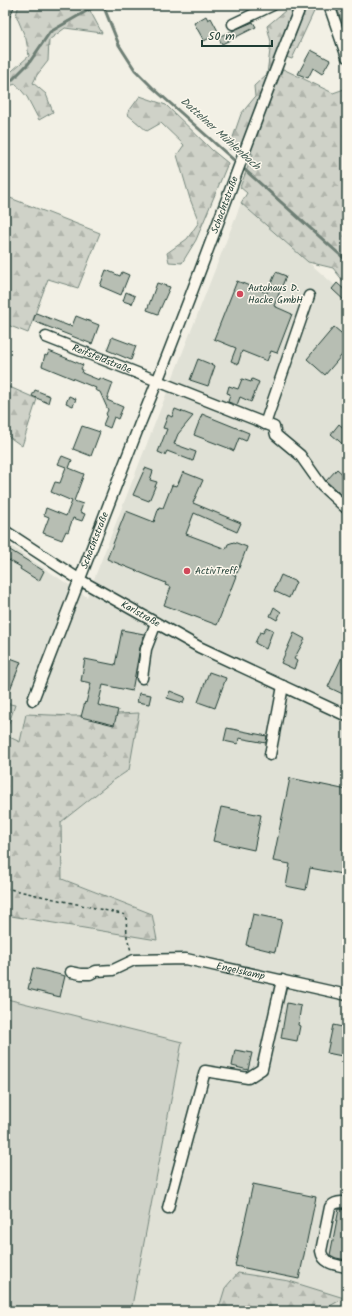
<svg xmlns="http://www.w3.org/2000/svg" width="352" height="1316" font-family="Kalam,sans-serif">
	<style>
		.built { fill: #e0e1d6 }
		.grass { fill: #cfd2c8; stroke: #77887e }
		.forest { fill: url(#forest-firs); stroke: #77887e }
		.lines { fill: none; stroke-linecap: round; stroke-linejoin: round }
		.stream { stroke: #6e7f75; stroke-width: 3 }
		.building { fill: #b7beb3; stroke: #1f3d34 }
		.minor-casing { stroke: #1f3d34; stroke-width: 13 }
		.path { stroke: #1f3d34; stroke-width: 1.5; stroke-dasharray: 3 3; stroke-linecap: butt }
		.minor { stroke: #fbf7ec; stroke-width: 10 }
		.poi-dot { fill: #d1495b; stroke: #fbf7ec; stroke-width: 1.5 }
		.labels { text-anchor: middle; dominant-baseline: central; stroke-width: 3; stroke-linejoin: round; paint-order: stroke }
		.street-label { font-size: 10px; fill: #1f3d34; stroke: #fbf7ec }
		.poi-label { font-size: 10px; fill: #1f3d34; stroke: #fbf7ec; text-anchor: start }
		.water-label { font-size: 11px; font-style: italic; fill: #465e55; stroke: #fbf7ec }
	</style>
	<defs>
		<pattern id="forest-firs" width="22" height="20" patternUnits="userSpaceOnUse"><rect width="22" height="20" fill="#cfd2c8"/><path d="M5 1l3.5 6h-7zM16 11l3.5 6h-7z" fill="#b1b5ac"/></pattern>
	</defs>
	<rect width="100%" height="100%" fill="#f2f0e5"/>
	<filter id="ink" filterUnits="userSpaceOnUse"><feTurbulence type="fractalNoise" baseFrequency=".025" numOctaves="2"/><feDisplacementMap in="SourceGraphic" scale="8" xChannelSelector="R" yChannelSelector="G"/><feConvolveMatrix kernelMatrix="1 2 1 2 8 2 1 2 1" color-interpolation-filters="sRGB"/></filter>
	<g filter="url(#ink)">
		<polygon class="built" points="241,203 347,296 347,1311 131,1311 182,1042 7,999 5,1007 5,915 156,939 132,906 62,879 61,822 114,780 129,770 74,716 26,715 20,743 5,735 15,705 5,703 5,542 87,597"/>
		<g class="grass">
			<polygon points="336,5 347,5 347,34"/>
			<polygon points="7,999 182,1042 131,1311 5,1311 5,1007"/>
		</g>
		<g class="forest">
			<polygon points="19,5 87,5 102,33 65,28 49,40 48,61 37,75 33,83 46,94 53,112 39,120 27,97 16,84 5,87 5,77 29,56 26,39 16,15"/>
			<polygon points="292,5 317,5 292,59 286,57 281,68 333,93 347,88 347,286 333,268 308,262 241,203 247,193 240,187 253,154 229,149 241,114 255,97 254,86 267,74 271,42 267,26"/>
			<polygon points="140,96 166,105 212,150 228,163 196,240 182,263 169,262 167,253 187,239 199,222 190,199 177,155 184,145 161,123 147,131 127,114"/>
			<polygon points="5,196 100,233 78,288 48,279 28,333 5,324"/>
			<polygon points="5,385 37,399 22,446 5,434"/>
			<polygon points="5,703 15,705 5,735 20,742 26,714 74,716 139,713 129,770 114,780 61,822 62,879 152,914 157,940 5,915"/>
			<polygon points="238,1273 289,1281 344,1298 321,1311 218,1311 225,1288"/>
		</g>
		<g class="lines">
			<g class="stream">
				<polyline points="103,5 119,45 135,70 152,87 347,261"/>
				<polyline points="5,87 29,63 50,32 97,5"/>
			</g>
		</g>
		<g class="building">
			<polygon points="5,5 15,5 5,27"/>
			<polygon points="206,16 208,20 211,18 219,33 204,41 194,23"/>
			<polygon points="253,22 256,27 222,44 218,37"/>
			<polygon points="311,50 330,60 322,74 313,68 308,78 298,74"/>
			<polygon points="106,270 120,276 122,272 129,275 121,295 100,286"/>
			<polygon points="276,272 286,276 274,306 292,314 277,353 271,351 267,361 242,351 238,364 231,361 236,348 214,339 237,281 267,293"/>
			<polygon points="157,283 170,287 158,314 147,310"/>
			<polygon points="337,283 347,292 347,303 332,289"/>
			<polygon points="126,292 135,296 132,304 123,301"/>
			<polygon points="36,313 69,326 69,325 72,326 76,316 99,325 92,344 33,321"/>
			<polygon points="334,327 347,338 347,349 325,375 307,359"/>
			<polygon points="112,337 136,346 131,360 107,350"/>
			<polygon points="49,351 83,365 81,369 83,370 82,373 99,380 100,378 113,383 107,400 123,407 118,419 114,417 110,428 103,425 107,415 106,414 108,410 100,392 95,390 96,388 42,366 45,355 47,356"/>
			<polygon points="198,359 215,366 208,386 190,380"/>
			<polygon points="242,379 251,382 252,379 259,382 251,402 240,397 237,405 228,402 230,394 227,393 229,386 238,389"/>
			<polygon points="35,390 50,396 48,403 32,396"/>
			<polygon points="69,396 76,399 73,406 66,403"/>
			<polygon points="175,409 193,416 178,434 174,444 196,452 193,461 167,451 165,455 158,452 167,429 163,428 168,415 172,417"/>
			<polygon points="202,414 249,433 246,441 239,438 234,451 228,448 194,435"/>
			<polygon points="339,424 347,431 347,448 331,434"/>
			<polygon points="82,426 100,432 91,456 73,449"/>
			<polygon points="62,456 72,460 69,468 84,474 74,501 83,504 80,512 85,514 82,521 73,518 68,532 66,531 62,540 43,533 49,517 44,515 46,508 66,516 72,501 51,492 55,482 60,483 66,467 58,464"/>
			<polygon points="145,468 153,471 150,480 157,482 149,501 133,495"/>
			<polygon points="337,469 347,478 347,500 326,481"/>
			<polygon points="183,472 203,480 193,503 241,523 237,532 194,513 186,534 226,549 228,544 234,542 247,547 237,573 235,572 233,574 236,576 217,625 164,605 171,587 165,585 166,583 107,559 126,511 154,522 159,507 163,508 172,485 177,486"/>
			<polygon points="5,547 44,571 39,581 20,569 21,567 5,558"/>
			<polygon points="281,575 296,582 289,598 274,591"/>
			<polygon points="274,607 281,612 277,620 270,616"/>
			<polygon points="266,627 273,630 266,649 255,643 260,632 263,633"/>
			<polygon points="122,630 144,634 140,648 132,691 103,685 98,705 118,710 114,725 81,717 85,702 86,703 91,683 81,681 85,659 115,665"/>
			<polygon points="294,633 305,639 294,659 297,661 294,669 281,663"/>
			<polygon points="347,646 347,672 344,679 347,680 347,696 328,687"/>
			<polygon points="5,656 21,662 5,702"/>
			<polygon points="209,672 226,678 215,708 198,702"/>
			<polygon points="170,691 185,697 183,703 167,698"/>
			<polygon points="139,693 151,695 149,704 137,702"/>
			<polygon points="227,728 267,736 266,743 239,738 238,744 224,741"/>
			<polygon points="290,778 347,790 347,875 310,868 306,890 286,886 290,864 273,861"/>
			<polygon points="221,807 261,815 254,850 213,841"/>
			<polygon points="253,914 282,920 275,952 246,945"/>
			<polygon points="33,968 65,976 60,997 28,989"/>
			<polygon points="287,1003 301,1006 298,1025 300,1026 297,1041 281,1038"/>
			<polygon points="333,1025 347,1028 347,1057 327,1053"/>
			<polygon points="235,1050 252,1053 248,1070 232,1066"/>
			<polygon points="253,1184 316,1197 299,1279 235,1266"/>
			<polygon points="339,1209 347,1210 347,1260 336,1258 330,1255"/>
		</g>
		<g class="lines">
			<defs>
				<g id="minor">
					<polyline points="329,5 347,57"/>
					<polyline points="233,24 273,5"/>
					<path id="s1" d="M 46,337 L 274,427 L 276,435 L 300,455 L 322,486 L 347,509"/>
					<polyline points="265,424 309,296"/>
					<path id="s2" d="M 5,531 L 80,580 L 199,647 L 347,716"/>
					<polyline points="142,678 146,649 156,623"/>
					<path id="s3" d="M 33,700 L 139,426 C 197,287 245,144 301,5"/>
					<polyline points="270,755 283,686"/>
					<path id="s4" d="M 71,972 L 81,974 L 90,974 L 96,971 L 113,970 L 134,960 L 186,959 L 347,995"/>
					<path d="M 347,1203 C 340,1201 335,1202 330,1207 L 321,1251 C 323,1264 336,1265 347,1267"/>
					<polyline points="168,1208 205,1071 248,1078 262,1069 282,980"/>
				</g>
			</defs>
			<use href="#minor" class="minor-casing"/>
			<polyline class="path" points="5,888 126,915 127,937 131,951"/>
			<use href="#minor" class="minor"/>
		</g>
	</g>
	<g class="poi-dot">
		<circle cx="240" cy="294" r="4"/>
		<circle cx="187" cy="571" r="4"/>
	</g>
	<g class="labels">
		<g class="street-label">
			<text stroke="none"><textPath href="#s3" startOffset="531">Schachtstraße</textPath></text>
			<text stroke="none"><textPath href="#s1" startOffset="60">Reifsfeldstraße</textPath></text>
			<text stroke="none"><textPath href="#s3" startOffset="171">Schachtstraße</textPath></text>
			<text stroke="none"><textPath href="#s2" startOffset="159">Karlstraße</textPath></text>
			<text stroke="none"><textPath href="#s4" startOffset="174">Engelskamp</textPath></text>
		</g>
		<g class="poi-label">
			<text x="248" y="288">Autohaus D.<tspan x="248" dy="12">Hacke GmbH</tspan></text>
			<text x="195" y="571">ActivTreff</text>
		</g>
		<g class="water-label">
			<text transform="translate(220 134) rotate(42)">Dattelner Mühlenbach</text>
		</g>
	</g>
	<rect width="352" height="1316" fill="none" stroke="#fbf7ec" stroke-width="20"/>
	<rect x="10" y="10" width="332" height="1296" fill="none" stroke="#1f3d34" stroke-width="1.5" filter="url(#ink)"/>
	<path d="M202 40v6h70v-6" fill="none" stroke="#1f3d34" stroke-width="2"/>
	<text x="208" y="40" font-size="12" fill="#1f3d34" stroke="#fbf7ec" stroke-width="3" paint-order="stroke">50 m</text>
</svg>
